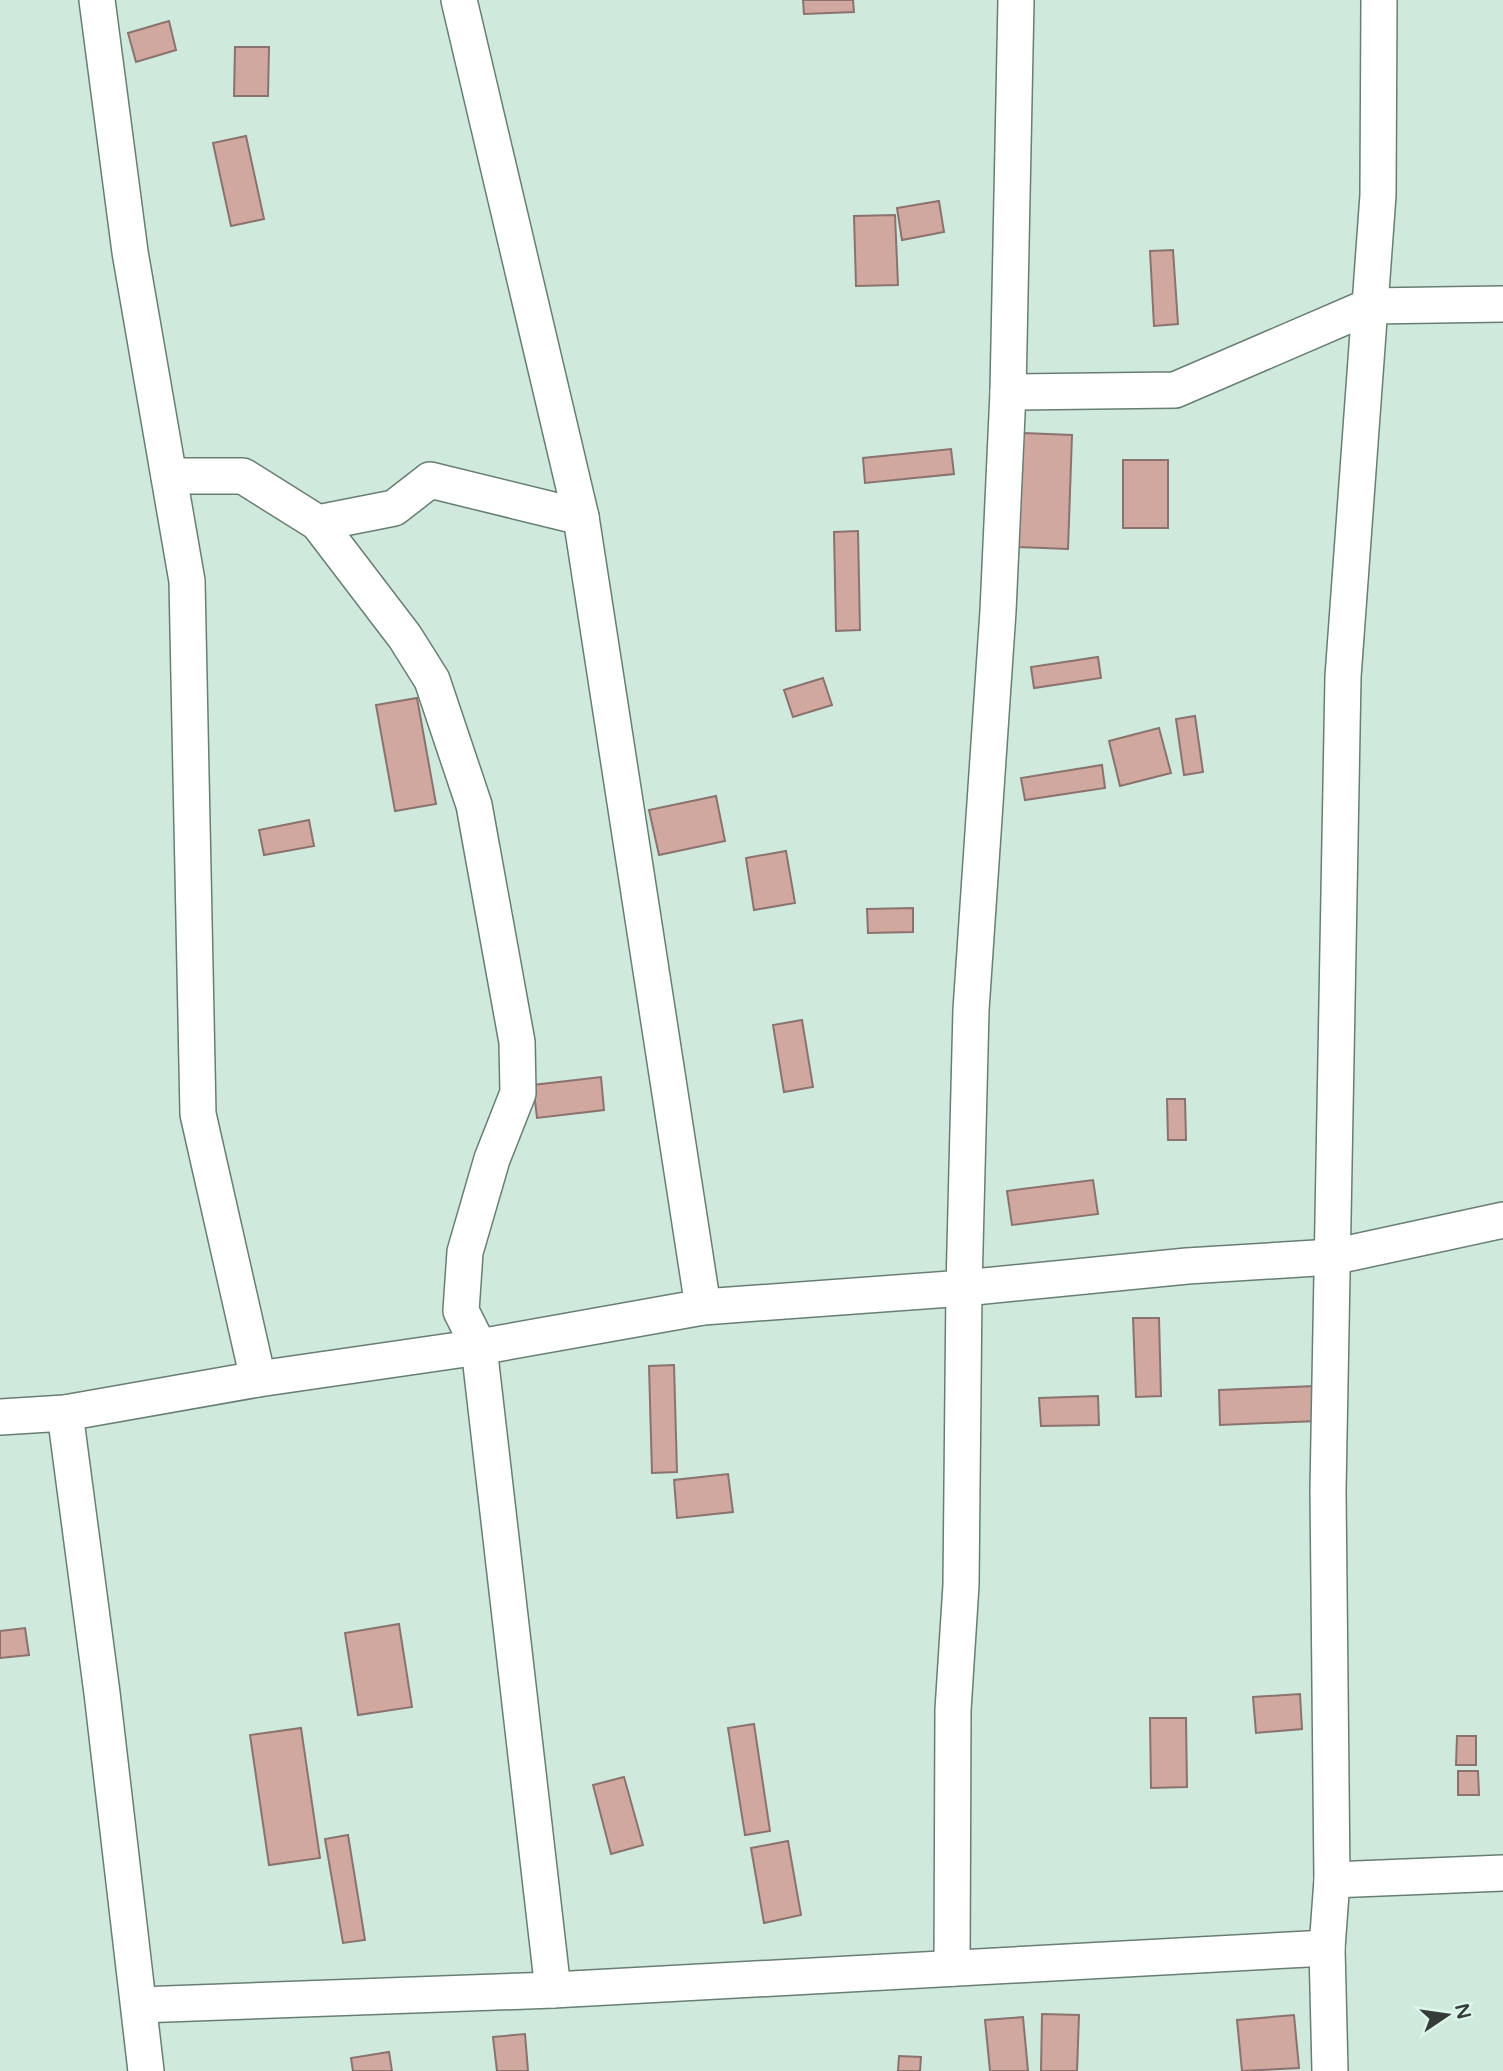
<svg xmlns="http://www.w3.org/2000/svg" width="1503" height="2071" font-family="'Varela Round',sans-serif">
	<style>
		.building { fill: #d1a8a0; stroke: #8a736e; stroke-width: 2 }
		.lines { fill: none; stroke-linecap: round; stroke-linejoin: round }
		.minor-casing { stroke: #687e73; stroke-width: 38 }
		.minor { stroke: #fff; stroke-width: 35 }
	</style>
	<rect width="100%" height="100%" fill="#d0e9dd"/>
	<g class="building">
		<polygon points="803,0 853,0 854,12 804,14"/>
		<polygon points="169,21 176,50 136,62 128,33"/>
		<polygon points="235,47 269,47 268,96 234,96"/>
		<polygon points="246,136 264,219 231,226 213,143"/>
		<polygon points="939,201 944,232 902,240 897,208"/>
		<polygon points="895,215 898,285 856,286 854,216"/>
		<polygon points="1173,250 1178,324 1154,326 1150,251"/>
		<polygon points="1023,433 1072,435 1068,549 1018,547"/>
		<polygon points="951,449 954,474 865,483 863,458"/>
		<rect x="1123" y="460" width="45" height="68"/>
		<polygon points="858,531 860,630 836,631 834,532"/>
		<polygon points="1098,657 1101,678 1034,688 1031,667"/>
		<polygon points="823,678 832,705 793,717 784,690"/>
		<polygon points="417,698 436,804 395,811 376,705"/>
		<polygon points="1195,716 1203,772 1184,775 1176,719"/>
		<polygon points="1159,728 1171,773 1120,786 1109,741"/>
		<polygon points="1102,765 1105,788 1025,800 1021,778"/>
		<polygon points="716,796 725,841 659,855 649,810"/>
		<polygon points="309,820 314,846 264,855 259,830"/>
		<polygon points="786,851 795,903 754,910 746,858"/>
		<polygon points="913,908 913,932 868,933 867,909"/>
		<polygon points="802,1020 813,1087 784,1092 773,1025"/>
		<polygon points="601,1077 604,1110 537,1118 533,1085"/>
		<polygon points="1167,1099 1185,1099 1186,1140 1168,1140"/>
		<polygon points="1093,1180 1098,1214 1012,1225 1007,1191"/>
		<polygon points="1133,1318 1159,1318 1161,1396 1136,1397"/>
		<polygon points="674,1365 677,1472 652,1473 649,1366"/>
		<polygon points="1315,1386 1316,1421 1220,1425 1219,1390"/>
		<polygon points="1098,1396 1099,1425 1041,1426 1039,1398"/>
		<polygon points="728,1474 733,1512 677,1518 674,1480"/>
		<polygon points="399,1624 412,1707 358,1715 345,1633"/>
		<polygon points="25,1628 29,1655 0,1658 0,1631"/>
		<polygon points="1300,1694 1302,1729 1256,1733 1253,1697"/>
		<polygon points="1150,1718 1186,1718 1187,1787 1151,1788"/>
		<polygon points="754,1724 770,1831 745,1835 728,1728"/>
		<polygon points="301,1728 320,1858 269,1865 250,1735"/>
		<polygon points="1457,1736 1476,1736 1476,1765 1456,1765"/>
		<polygon points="1458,1771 1478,1771 1479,1795 1458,1795"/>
		<polygon points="624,1777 643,1845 611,1854 593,1785"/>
		<polygon points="348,1835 365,1940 343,1943 325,1839"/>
		<polygon points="788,1841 801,1915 764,1923 751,1848"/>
		<polygon points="1042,2014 1079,2015 1077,2071 1041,2071"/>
		<polygon points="1294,2015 1299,2068 1242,2071 1237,2020"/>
		<polygon points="1023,2017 1028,2071 990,2071 985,2020"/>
		<polygon points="525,2034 528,2071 497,2071 493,2037"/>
		<polygon points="389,2052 392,2071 353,2071 351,2058"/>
		<polygon points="899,2056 921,2057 920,2071 898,2071"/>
	</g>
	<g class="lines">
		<defs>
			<g id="minor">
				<polyline points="97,0 130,252 187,581 198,1114 258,1379"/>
				<polyline points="459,0 581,517 703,1307"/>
				<polyline points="1008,392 1175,390 1370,306 1503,304"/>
				<polyline points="169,476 243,476 318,523 394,508 430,480 581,517"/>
				<polyline points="318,523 405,637 432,680 474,805 517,1042 518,1093 492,1159 465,1252 461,1311 479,1347 553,1990"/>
				<polyline points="65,1413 102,1693 146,2071"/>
				<polyline points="0,1417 65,1413 258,1379 479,1347 703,1307 964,1288 1187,1266 1332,1257 1503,1220"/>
				<polyline points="1332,1880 1503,1873"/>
				<polyline points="952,1968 953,1710 961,1585 964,1288 971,1010 998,611 1008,392 1016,0"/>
				<polyline points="139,2005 553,1990 1327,1948"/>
				<polyline points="1330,2071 1327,1948 1332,1880 1328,1490 1343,677 1378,195 1379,0"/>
			</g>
		</defs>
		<use href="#minor" class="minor-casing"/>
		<use href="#minor" class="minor"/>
	</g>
	<g transform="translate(1447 2015) rotate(77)" stroke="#ddf6ea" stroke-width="5" paint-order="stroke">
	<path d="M0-5L12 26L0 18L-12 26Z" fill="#343d39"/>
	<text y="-10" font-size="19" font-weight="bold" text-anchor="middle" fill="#343d39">N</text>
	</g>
</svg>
